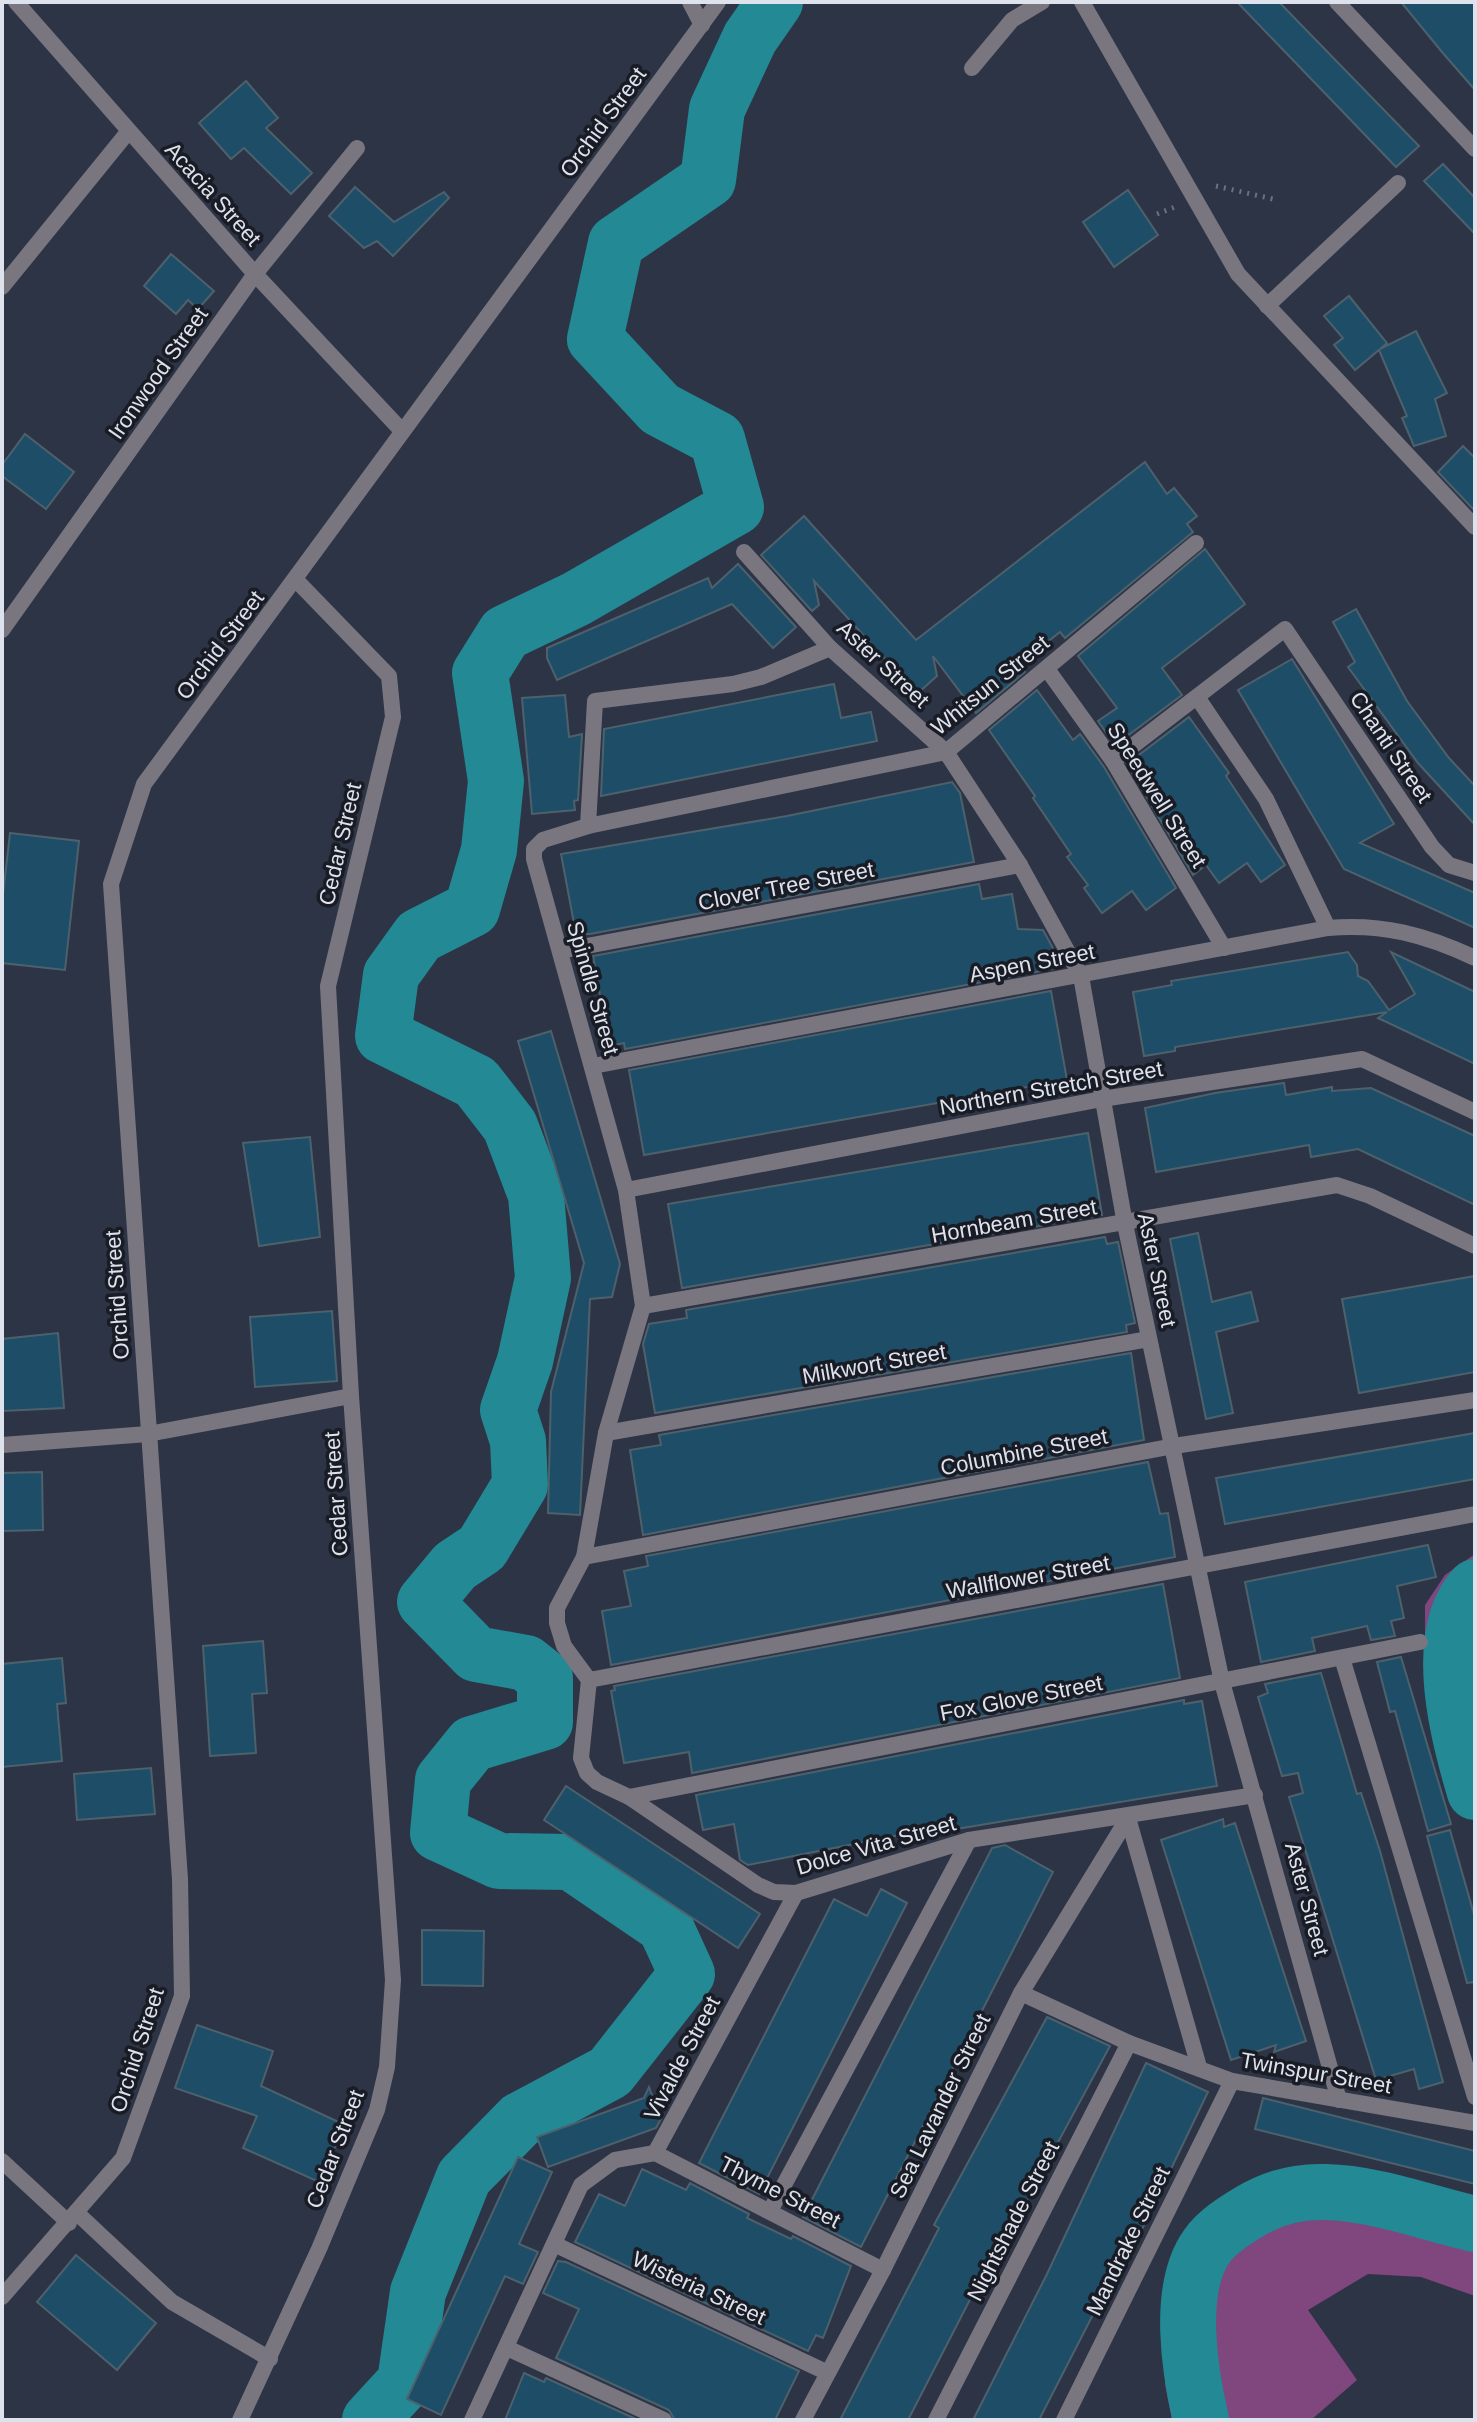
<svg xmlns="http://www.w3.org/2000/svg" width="1477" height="2422" font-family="Helvetica,sans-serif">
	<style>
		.green { fill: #80467e }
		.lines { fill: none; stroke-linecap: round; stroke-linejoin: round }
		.river { stroke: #238994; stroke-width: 56 }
		.building { fill: #1e4d67; stroke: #4d616d; stroke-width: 2 }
		.path { stroke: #6b7180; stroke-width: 5; stroke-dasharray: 2 6; stroke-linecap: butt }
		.lane { stroke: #79767f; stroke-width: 16 }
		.street { stroke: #79767f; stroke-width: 16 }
		.labels { text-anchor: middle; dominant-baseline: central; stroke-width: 7; stroke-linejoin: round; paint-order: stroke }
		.street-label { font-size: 22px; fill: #dde2ed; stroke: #191c24 }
	</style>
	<rect width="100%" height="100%" fill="#2d3445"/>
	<g class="green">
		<polygon points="1475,1554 1475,1821 1425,1643 1425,1605 1445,1575"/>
		<polygon points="1340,2173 1475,2210 1475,2296 1421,2277 1368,2274 1308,2310 1357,2380 1311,2420 1172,2420 1165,2384 1165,2333 1177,2271 1222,2205 1272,2180"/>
	</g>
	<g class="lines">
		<g class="river">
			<path d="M 1475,1587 C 1431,1634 1458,1736 1475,1792"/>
			<polyline points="370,2420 405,2382 418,2292 464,2177 520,2120 610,2072 687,1974 665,1926 571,1862 499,1861 438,1833 443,1780 472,1744 545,1722 545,1678 526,1663 476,1654 425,1602 455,1566 482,1548 520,1485 518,1441 508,1410 525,1361 543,1278 536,1195 510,1126 476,1082 383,1036 391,975 419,936 472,909 489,850 496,781 480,673 505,633 576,599 736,507 717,439 660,409 595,339 616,243 708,180 717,109 750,38 775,2"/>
			<path d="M 1201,2420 C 1190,2373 1176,2289 1207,2246 C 1217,2232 1234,2221 1249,2212 C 1272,2198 1299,2191 1325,2192 C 1375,2193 1427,2213 1475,2224"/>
		</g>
	</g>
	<g class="building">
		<polygon points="1237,2 1279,2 1419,146 1396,167"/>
		<polygon points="1401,2 1475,2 1475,90 1442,52"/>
		<polygon points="246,81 278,118 266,128 312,173 291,194 244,148 231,159 199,123"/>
		<polygon points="1443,164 1475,198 1475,234 1424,181"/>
		<polygon points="355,187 394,222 444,192 449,198 393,256 377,241 364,248 329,216"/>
		<polygon points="1128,190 1158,235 1114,267 1083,222"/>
		<polygon points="171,254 214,291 198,309 188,300 176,314 144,286"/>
		<polygon points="1349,296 1387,343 1380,349 1416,331 1447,393 1435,399 1446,436 1414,446 1402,418 1407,416 1379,350 1355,370 1334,345 1343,338 1324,316"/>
		<polygon points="25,434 74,472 46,509 2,476 2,465"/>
		<polygon points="1463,446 1475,458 1475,511 1438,472"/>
		<polygon points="1145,462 1167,494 1174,488 1197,516 1187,524 1193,532 1065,638 1060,632 1019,665 1025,672 976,713 933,656 937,676 917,694 814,581 819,605 812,611 761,555 804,516 916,640"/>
		<polygon points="1205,549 1245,604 1162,668 1182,695 1115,745 1098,721 1117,708 1078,656"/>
		<polygon points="738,564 796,627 773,648 732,604 557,680 547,658 547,648 708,578 712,588"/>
		<polygon points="1356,609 1407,701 1449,758 1475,786 1475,825 1418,763 1348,667 1355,662 1333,622"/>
		<polygon points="1292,659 1394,824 1360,843 1475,893 1475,928 1344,869 1238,690"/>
		<polygon points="834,684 841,718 871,712 877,741 601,796 604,729"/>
		<polygon points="1037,690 1073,740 1080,734 1104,767 1176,888 1146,910 1132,891 1102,913 1084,888 1088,885 1067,857 1071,854 1033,798 1035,796 989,730"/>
		<polygon points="565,695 569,737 582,734 578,800 574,801 575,810 532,814 522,698"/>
		<polygon points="1189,717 1229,773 1226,776 1285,865 1261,882 1247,863 1219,883 1206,865 1193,875 1127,764"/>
		<polygon points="952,782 960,793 974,862 590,934 576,934 561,854 787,816"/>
		<polygon points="10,833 79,841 65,970 2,963 2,903"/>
		<polygon points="979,884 982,899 1012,894 1018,929 1043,930 1054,950 1057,968 625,1049 624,1043 609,1046 593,956"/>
		<polygon points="1348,952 1357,965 1358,976 1368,981 1389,1010 1415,994 1391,952 1475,992 1475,1064 1378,1018 1387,1012 1175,1047 1175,1051 1144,1056 1133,992 1172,985 1171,981"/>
		<polygon points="1051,991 1067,1080 644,1155 629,1070"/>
		<polygon points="551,1031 620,1264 612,1297 590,1299 580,1515 548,1513 551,1392 584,1263 518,1041"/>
		<polygon points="1284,1083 1286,1095 1332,1087 1332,1091 1371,1088 1475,1136 1475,1205 1358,1149 1311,1157 1309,1145 1156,1172 1145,1108 1215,1093"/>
		<polygon points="1088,1133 1102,1215 682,1288 668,1204"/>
		<polygon points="310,1137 320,1237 259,1246 243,1143"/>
		<polygon points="1198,1233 1212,1302 1251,1292 1258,1321 1216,1332 1233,1413 1206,1419 1170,1239"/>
		<polygon points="1105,1237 1107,1244 1118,1242 1135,1323 1126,1325 1127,1332 655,1413 643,1344 649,1324 687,1318 686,1310"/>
		<polygon points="1475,1276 1475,1372 1359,1393 1342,1299"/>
		<polygon points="332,1311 337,1381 255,1387 250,1317"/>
		<polygon points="58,1333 64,1408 2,1411 2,1339"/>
		<polygon points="1131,1353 1144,1440 643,1535 630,1450 661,1445 659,1435"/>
		<polygon points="1475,1433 1475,1479 1225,1524 1216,1478"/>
		<polygon points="1148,1462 1160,1514 1168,1513 1175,1557 611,1665 602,1611 631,1606 624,1571 648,1566 646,1556"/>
		<polygon points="42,1472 43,1530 2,1531 2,1473"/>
		<polygon points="1428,1545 1436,1577 1397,1586 1404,1618 1391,1621 1395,1636 1371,1640 1367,1626 1312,1638 1315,1651 1261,1662 1245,1582"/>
		<polygon points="1163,1584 1180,1678 692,1773 689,1752 624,1763 611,1691 615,1690 614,1686"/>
		<polygon points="263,1641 267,1693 252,1694 256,1753 210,1756 203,1646"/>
		<polygon points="1401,1657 1451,1824 1428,1831 1395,1711 1390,1712 1377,1662"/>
		<polygon points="62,1658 66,1703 57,1704 62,1761 2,1767 2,1664"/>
		<polygon points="1321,1673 1357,1794 1361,1793 1380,1851 1443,2082 1419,2089 1414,2069 1376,2080 1289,1797 1303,1793 1298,1773 1282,1776 1258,1697 1268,1693 1265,1684"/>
		<polygon points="1184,1700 1184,1704 1202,1701 1217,1786 926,1834 925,1830 748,1865 740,1860 734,1824 703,1830 696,1795"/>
		<polygon points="151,1768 155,1814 77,1820 74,1774"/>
		<polygon points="566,1786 760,1914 738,1948 544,1820"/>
		<polygon points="1223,1819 1224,1827 1235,1823 1306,2041 1274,2052 1276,2045 1231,2060 1161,1840"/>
		<polygon points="1450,1830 1475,1918 1475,1982 1467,1983 1427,1836"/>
		<polygon points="1005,1845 1053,1872 861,2247 803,2217 992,1848"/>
		<polygon points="881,1889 907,1903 759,2194 699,2163 834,1899 867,1916"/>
		<polygon points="422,1930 484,1931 483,1986 422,1985"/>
		<polygon points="1047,2017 1110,2046 996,2257 993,2255 908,2420 840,2420 939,2228 934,2225"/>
		<polygon points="197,2025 273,2051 261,2086 345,2125 319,2182 243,2148 257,2116 175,2088"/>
		<polygon points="1146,2063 1208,2092 1107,2302 1101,2299 1039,2420 973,2420 1047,2274"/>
		<polygon points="649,2087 661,2119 656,2128 548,2167 537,2137 644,2098"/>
		<polygon points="1263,2098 1475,2151 1475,2184 1255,2129"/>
		<polygon points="518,2157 552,2172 519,2244 538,2252 523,2284 505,2276 441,2415 407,2399"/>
		<polygon points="642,2169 686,2190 690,2183 749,2214 747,2218 791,2239 793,2236 851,2266 823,2338 816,2335 808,2351 575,2242 599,2194 625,2206"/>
		<polygon points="76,2255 156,2323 117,2370 37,2302"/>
		<polygon points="558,2261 566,2262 799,2371 775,2420 675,2420 669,2410 556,2358 579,2309 543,2293"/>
		<polygon points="524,2373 544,2382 546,2378 638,2420 505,2420"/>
	</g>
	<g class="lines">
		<g class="path">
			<polyline points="1216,186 1277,200"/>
			<polyline points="1157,214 1175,207"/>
		</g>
		<polyline class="lane" points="972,68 1012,20 1042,2"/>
		<g class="street">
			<polyline points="16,2 255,274 402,431"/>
			<polyline points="690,2 702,25"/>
			<polyline points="1082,2 1238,274 1475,527"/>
			<polyline points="1337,2 1475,149"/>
			<polyline points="2,287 128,132"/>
			<polyline points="1267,306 1398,183"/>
			<polyline points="744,552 830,648 946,752 1020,865 1081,976 1125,1224 1222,1682 1339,2100"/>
			<polyline points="2,630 255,274 357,148"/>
			<polyline points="1047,669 1113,761 1224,948"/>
			<polyline points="1197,697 1266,799 1328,928"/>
			<polyline points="1113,761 1285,629 1432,847 1449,865 1475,873"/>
			<polyline points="588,826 595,701 733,684 761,677 830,648"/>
			<polyline points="560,951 1020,865"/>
			<path d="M 593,1066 L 1328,928 C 1382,923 1426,935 1475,958"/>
			<polyline points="626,1190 1102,1099 1362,1059 1475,1112"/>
			<polyline points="643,1306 1337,1185 1370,1196 1475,1246"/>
			<polyline points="606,1433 1149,1339"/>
			<polyline points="2,1445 148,1434 351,1396"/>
			<polyline points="584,1557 1174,1446 1475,1400"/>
			<polyline points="1342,1658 1475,2097"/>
			<polyline points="589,1680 564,1646 557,1623 557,1608 584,1557 606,1433 643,1306 626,1190 534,859 534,849 543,840 588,826 946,752 1196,543"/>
			<polyline points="589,1680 1475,1514"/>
			<polyline points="589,1680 581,1758 587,1773 597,1782 629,1797 758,1885 774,1892 796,1893 969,1840 1255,1795"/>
			<polyline points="629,1797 1420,1642"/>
			<polyline points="1128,1818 1199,2067"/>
			<polyline points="1021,1993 1129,2043 1232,2081 1475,2123"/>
			<polyline points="655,2153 796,1893"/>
			<polyline points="655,2153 883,2270"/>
			<polyline points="2,2161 69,2223"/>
			<polyline points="770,2211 969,1840"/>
			<polyline points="77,2213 172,2302 270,2359"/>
			<polyline points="554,2244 826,2372"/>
			<polyline points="2,2297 123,2158 182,1996 180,1879 111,884 144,784 718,2"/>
			<polyline points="507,2348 664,2420"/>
			<polyline points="240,2420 319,2249 377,2110 387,2067 393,1980 351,1396 328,986 393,717 389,676 296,580"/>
			<polyline points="472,2420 581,2185 615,2160 655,2153"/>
			<polyline points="803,2420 883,2270 1021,1993 1128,1818"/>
			<polyline points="936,2420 1129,2043"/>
			<polyline points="1064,2420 1232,2081"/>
		</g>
	</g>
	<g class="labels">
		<g class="street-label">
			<text transform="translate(603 122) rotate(-54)">Orchid Street</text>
			<text transform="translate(213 194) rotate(48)">Acacia Street</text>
			<text transform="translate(158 373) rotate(-55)">Ironwood Street</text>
			<text transform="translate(220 645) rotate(-53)">Orchid Street</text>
			<text transform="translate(883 664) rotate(43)">Aster Street</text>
			<text transform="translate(990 685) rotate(-39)">Whitsun Street</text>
			<text transform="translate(1391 747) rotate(56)">Chanti Street</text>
			<text transform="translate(1157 795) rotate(58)">Speedwell Street</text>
			<text transform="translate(340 844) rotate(-77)">Cedar Street</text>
			<text transform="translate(786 886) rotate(-11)">Clover Tree Street</text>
			<text transform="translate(1032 963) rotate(-11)">Aspen Street</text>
			<text transform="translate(593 988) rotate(74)">Spindle Street</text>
			<text transform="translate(1051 1088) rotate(-10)">Northern Stretch Street</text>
			<text transform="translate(1014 1221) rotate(-10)">Hornbeam Street</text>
			<text transform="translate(1157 1270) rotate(78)">Aster Street</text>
			<text transform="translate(117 1295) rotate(-94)">Orchid Street</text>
			<text transform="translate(874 1364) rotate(-10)">Milkwort Street</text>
			<text transform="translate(1024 1452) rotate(-11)">Columbine Street</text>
			<text transform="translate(336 1494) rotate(-94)">Cedar Street</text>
			<text transform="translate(1028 1577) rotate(-10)">Wallflower Street</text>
			<text transform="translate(1021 1698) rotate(-11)">Fox Glove Street</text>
			<text transform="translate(876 1845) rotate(-16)">Dolce Vita Street</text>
			<text transform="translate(1307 1899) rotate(75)">Aster Street</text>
			<text transform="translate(137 2050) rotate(-72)">Orchid Street</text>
			<text transform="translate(682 2058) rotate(-62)">Vivalde Street</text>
			<text transform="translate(1316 2073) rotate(10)">Twinspur Street</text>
			<text transform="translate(940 2106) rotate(-64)">Sea Lavander Street</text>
			<text transform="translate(335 2149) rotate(-69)">Cedar Street</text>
			<text transform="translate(780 2192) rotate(27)">Thyme Street</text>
			<text transform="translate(1013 2221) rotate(-63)">Nightshade Street</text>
			<text transform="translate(1128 2241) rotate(-64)">Mandrake Street</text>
			<text transform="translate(699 2288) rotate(25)">Wisteria Street</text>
		</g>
	</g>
	<rect width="1477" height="2422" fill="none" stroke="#dde2ed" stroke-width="8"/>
</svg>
